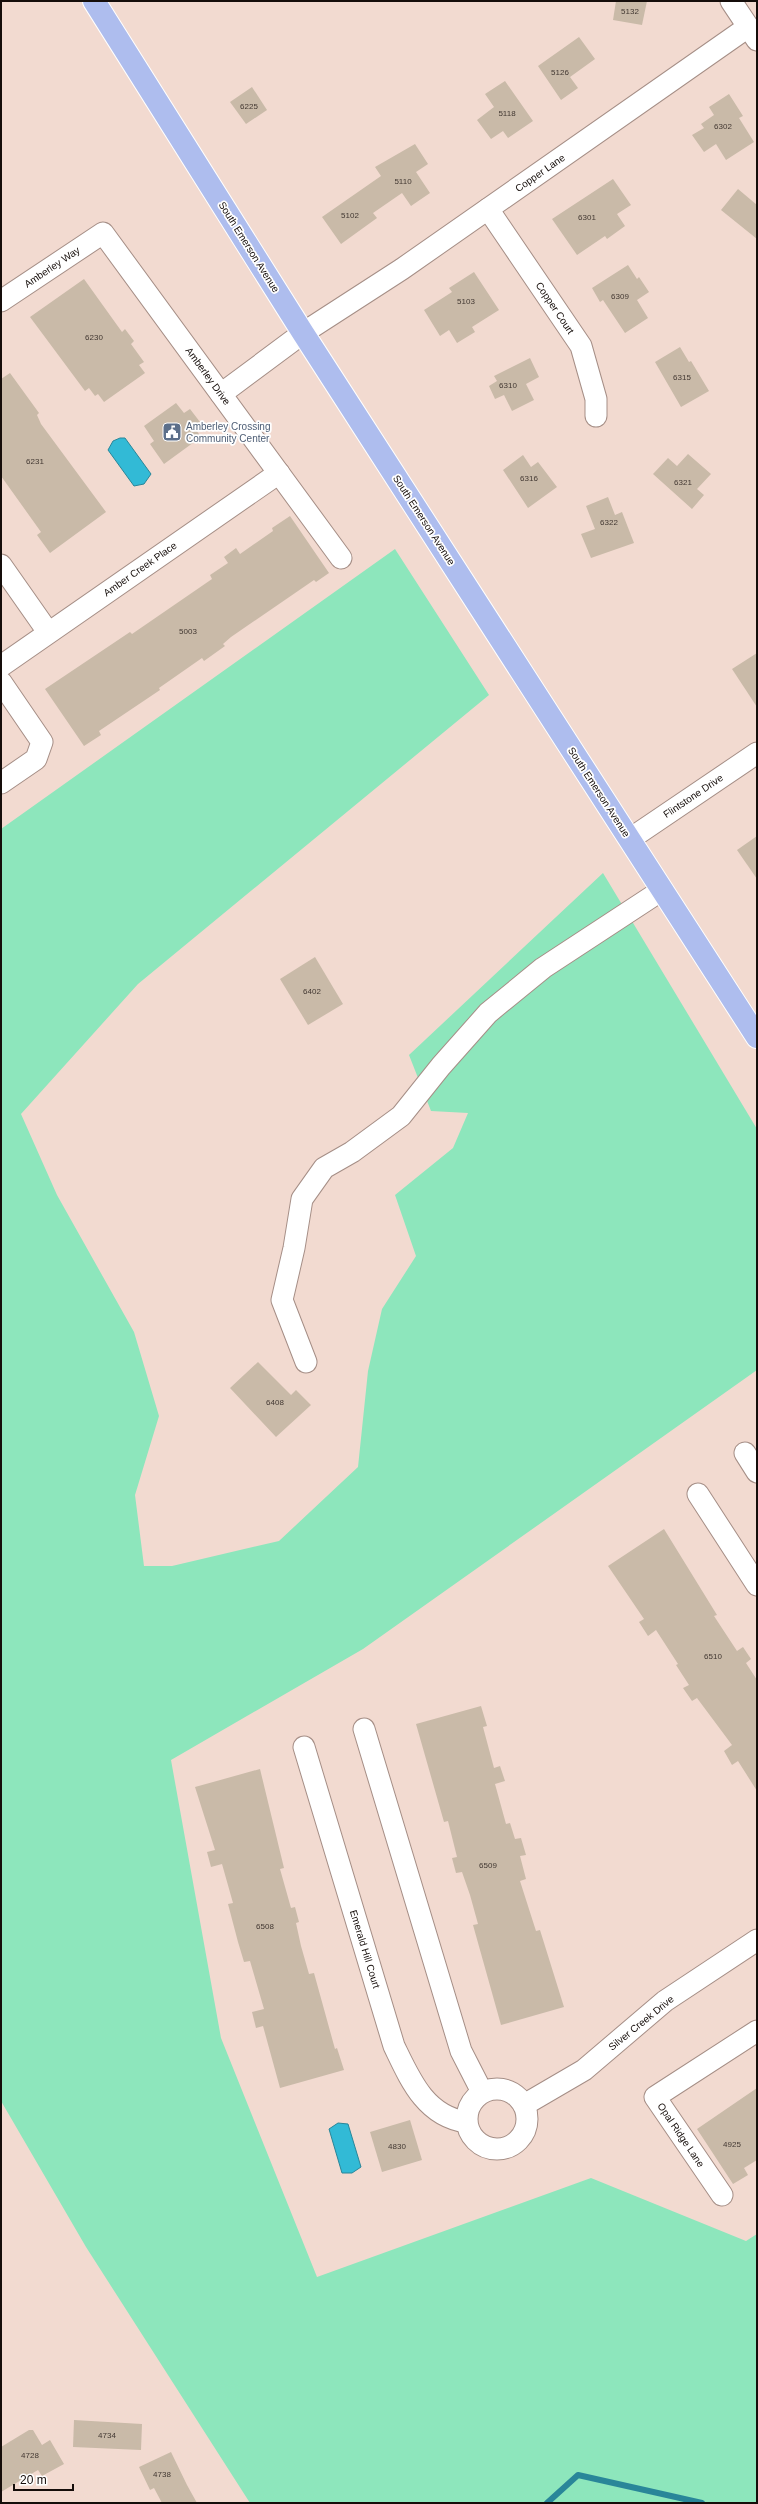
<svg xmlns="http://www.w3.org/2000/svg" width="758" height="2504" font-family="Arial,sans-serif">
	<style>
		.green { fill: #8de6bc }
		.water { fill: #32bad6; stroke: #298699 }
		.lines { fill: none; stroke-linecap: round; stroke-linejoin: round }
		.stream { stroke: #298699; stroke-width: 6 }
		.building { fill: #c9baa8 }
		.minor-casing { stroke: #a58e86; stroke-width: 23 }
		.major-casing { stroke: #fff; stroke-width: 24 }
		.minor { stroke: #fff; stroke-width: 21 }
		.major { stroke: #aebdee; stroke-width: 22 }
		.labels { text-anchor: middle; dominant-baseline: central; stroke-width: 3.5; stroke-linejoin: round; paint-order: stroke }
		.number-label { font-size: 8px; fill: #423832 }
		.street-label { font-size: 10px; fill: #150d0a; stroke: #fff }
		.service-label { font-size: 10px; fill: #4e5e75; stroke: #fff; text-anchor: start }
	</style>
	<rect width="100%" height="100%" fill="#f2dad0"/>
	<polygon class="green" points="395,549 489,695 138,984 21,1114 57,1195 134,1332 159,1416 135,1495 144,1566 172,1566 279,1541 358,1467 368,1371 382,1309 416,1256 395,1195 453,1148 468,1113 431,1111 409,1055 603,873 757,1129 757,1370 363,1649 171,1760 221,2038 317,2277 591,2178 746,2241 757,2234 757,2503 250,2503 86,2247 1,2101 1,829"/>
	<g class="water">
		<polygon points="120,438 125,438 151,474 144,484 134,486 108,450 113,441"/>
		<polygon points="338,2123 348,2124 361,2167 352,2173 342,2173 329,2129"/>
	</g>
	<g class="lines">
		<polyline class="stream" points="547,2503 578,2475 702,2503"/>
	</g>
	<g class="building">
		<polygon points="616,1 647,1 642,25 613,20"/>
		<polygon points="579,37 595,59 570,77 578,88 561,100 538,66"/>
		<polygon points="505,81 533,121 508,138 503,131 491,139 477,120 494,107 485,94"/>
		<polygon points="252,87 267,110 246,124 230,102"/>
		<polygon points="729,94 743,116 739,118 754,142 726,160 716,144 704,152 692,135 704,128 701,124 714,115 709,107"/>
		<polygon points="415,144 428,164 416,172 430,193 411,206 402,193 373,213 377,218 341,244 322,217 381,176 375,167"/>
		<polygon points="613,179 631,205 617,214 625,226 607,239 605,236 577,255 552,219"/>
		<polygon points="738,189 757,205 757,239 721,210"/>
		<polygon points="628,265 637,279 639,277 649,292 637,300 648,318 625,333 603,300 600,302 592,288"/>
		<polygon points="474,272 499,310 472,327 475,332 457,343 449,330 440,336 424,310 452,292 449,288"/>
		<polygon points="84,279 122,332 125,329 134,341 131,344 144,362 139,365 145,373 104,402 98,394 95,396 89,388 85,391 30,317"/>
		<polygon points="680,347 689,362 691,361 709,391 681,407 655,362"/>
		<polygon points="530,358 539,377 526,384 534,400 512,411 504,395 495,399 489,386 497,381 494,376"/>
		<polygon points="10,373 39,413 37,415 41,424 106,512 50,553 37,535 41,532 1,476 1,379"/>
		<polygon points="176,403 184,413 190,409 200,422 194,427 201,437 164,464 150,444 154,441 144,426"/>
		<polygon points="688,454 711,474 697,489 704,495 692,509 653,474 668,458 677,466"/>
		<polygon points="523,455 531,467 538,462 557,487 528,508 503,470"/>
		<polygon points="608,497 615,515 622,512 634,543 591,558 581,534 595,529 586,506"/>
		<polygon points="290,516 329,573 316,582 314,580 231,637 223,644 225,646 204,661 202,658 159,688 160,690 99,731 101,735 84,746 45,689 130,632 132,634 212,579 210,575 228,563 224,557 236,548 240,554 273,531 272,528"/>
		<polygon points="757,653 757,707 732,669"/>
		<polygon points="757,836 757,879 737,850"/>
		<polygon points="315,957 343,1004 308,1025 280,979"/>
		<polygon points="258,1362 291,1395 296,1390 311,1405 276,1437 230,1388"/>
		<polygon points="664,1529 717,1615 714,1616 737,1651 743,1647 751,1659 746,1663 757,1680 757,1791 738,1761 732,1765 724,1751 732,1745 697,1698 692,1701 683,1688 689,1685 676,1665 678,1664 656,1630 648,1636 639,1622 644,1619 608,1566"/>
		<polygon points="481,1706 487,1726 483,1727 494,1768 500,1766 505,1781 495,1784 506,1824 510,1823 515,1839 521,1838 526,1855 520,1856 526,1879 520,1881 536,1931 540,1930 564,2007 501,2025 473,1925 478,1924 470,1895 462,1872 456,1873 452,1858 457,1857 448,1821 444,1822 416,1724"/>
		<polygon points="260,1769 284,1868 280,1869 291,1908 295,1907 299,1922 296,1923 301,1946 309,1974 314,1973 335,2049 337,2048 344,2070 280,2088 263,2026 256,2028 252,2012 264,2009 250,1961 244,1962 238,1942 228,1904 233,1903 222,1864 211,1867 207,1852 215,1850 195,1787"/>
		<polygon points="757,2088 757,2160 744,2168 748,2175 733,2184 697,2129"/>
		<polygon points="410,2120 422,2160 382,2172 370,2132"/>
		<polygon points="74,2420 142,2424 141,2450 73,2447"/>
		<polygon points="29,2430 33,2430 42,2445 50,2440 64,2464 42,2476 38,2470 1,2492 1,2447"/>
		<polygon points="171,2452 187,2485 197,2503 162,2503 154,2488 150,2490 139,2467"/>
	</g>
	<g class="lines">
		<defs>
			<g id="minor">
				<polyline points="731,1 757,40"/>
				<polyline points="488,209 581,346 596,399 596,416"/>
				<polyline points="1,301 103,233 341,558"/>
				<polyline points="221,394 303,333 402,269 748,27"/>
				<polyline points="1,565 48,632"/>
				<polyline points="1,666 279,473"/>
				<polyline points="1,682 42,742 36,759 1,783"/>
				<polyline points="630,839 757,753"/>
				<polyline points="306,1362 282,1300 294,1248 302,1199 324,1168 352,1152 401,1116 441,1066 488,1013 543,968 662,890"/>
				<polyline points="745,1453 757,1472"/>
				<polyline points="698,1494 757,1585"/>
				<polyline points="364,1729 461,2051 482,2092"/>
				<path d="M 304,1747 L 394,2046 C 410,2079 425,2116 466,2122"/>
				<circle cx="497" cy="2119" r="30"/>
				<polyline points="524,2105 584,2070 665,2001 757,1940"/>
				<polyline points="722,2195 655,2097 757,2031"/>
			</g>
			<polyline id="major" points="94,1 303,333 757,1037"/>
		</defs>
		<use href="#minor" class="minor-casing"/>
		<use href="#major" class="major-casing"/>
		<use href="#minor" class="minor"/>
		<use href="#major" class="major"/>
	</g>
	<defs>
		<symbol id="civic-square" viewBox="-11 -11 22 22"><rect x="-9" y="-9" width="18" height="18" rx="4" fill="#5c6f8a" stroke="#fff"/><path d="M-.6-6.5H3V-4.5H.6V-3L4-1V1h2V6H-6V1h2V-1L-.6-3ZM-1.2 2.5V6h2.4V2.5Z" fill="#fff"/></symbol>
	</defs>
	<g fill-rule="evenodd">
		<use href="#civic-square" x="161" y="421" width="22" height="22"/>
	</g>
	<g class="labels">
		<g class="number-label">
			<text x="630" y="11">5132</text>
			<text x="560" y="72">5126</text>
			<text x="249" y="106">6225</text>
			<text x="507" y="113">5118</text>
			<text x="723" y="126">6302</text>
			<text x="403" y="181">5110</text>
			<text x="350" y="215">5102</text>
			<text x="587" y="217">6301</text>
			<text x="620" y="296">6309</text>
			<text x="466" y="301">5103</text>
			<text x="94" y="337">6230</text>
			<text x="682" y="377">6315</text>
			<text x="508" y="385">6310</text>
			<text x="35" y="461">6231</text>
			<text x="529" y="478">6316</text>
			<text x="683" y="482">6321</text>
			<text x="609" y="522">6322</text>
			<text x="188" y="631">5003</text>
			<text x="312" y="991">6402</text>
			<text x="275" y="1402">6408</text>
			<text x="713" y="1656">6510</text>
			<text x="488" y="1865">6509</text>
			<text x="265" y="1926">6508</text>
			<text x="732" y="2144">4925</text>
			<text x="397" y="2146">4830</text>
			<text x="107" y="2435">4734</text>
			<text x="30" y="2455">4728</text>
			<text x="162" y="2474">4738</text>
		</g>
		<g class="street-label">
			<text transform="translate(540 173) rotate(-35)">Copper Lane</text>
			<text transform="translate(249 247) rotate(58)">South Emerson Avenue</text>
			<text transform="translate(52 267) rotate(-34)">Amberley Way</text>
			<text transform="translate(555 308) rotate(56)">Copper Court</text>
			<text transform="translate(208 376) rotate(54)">Amberley Drive</text>
			<text transform="translate(424 520) rotate(57)">South Emerson Avenue</text>
			<text transform="translate(140 569) rotate(-35)">Amber Creek Place</text>
			<text transform="translate(599 792) rotate(57)">South Emerson Avenue</text>
			<text transform="translate(693 796) rotate(-34)">Flintstone Drive</text>
			<text transform="translate(365 1949) rotate(73)">Emerald Hill Court</text>
			<text transform="translate(641 2023) rotate(-39)">Silver Creek Drive</text>
			<text transform="translate(681 2135) rotate(56)">Opal Ridge Lane</text>
		</g>
		<g class="service-label">
			<text x="186" y="426">Amberley Crossing<tspan x="186" dy="12">Community Center</tspan></text>
		</g>
	</g>
	<rect width="758" height="2504" fill="none" stroke="#150d0a" stroke-width="4"/>
	<path d="M14 2484v6h59v-6" fill="none" stroke="#150d0a" stroke-width="2"/>
	<text x="20" y="2484" font-size="12" fill="#150d0a" stroke="#ffffff" stroke-width="3" paint-order="stroke">20 m</text>
</svg>
